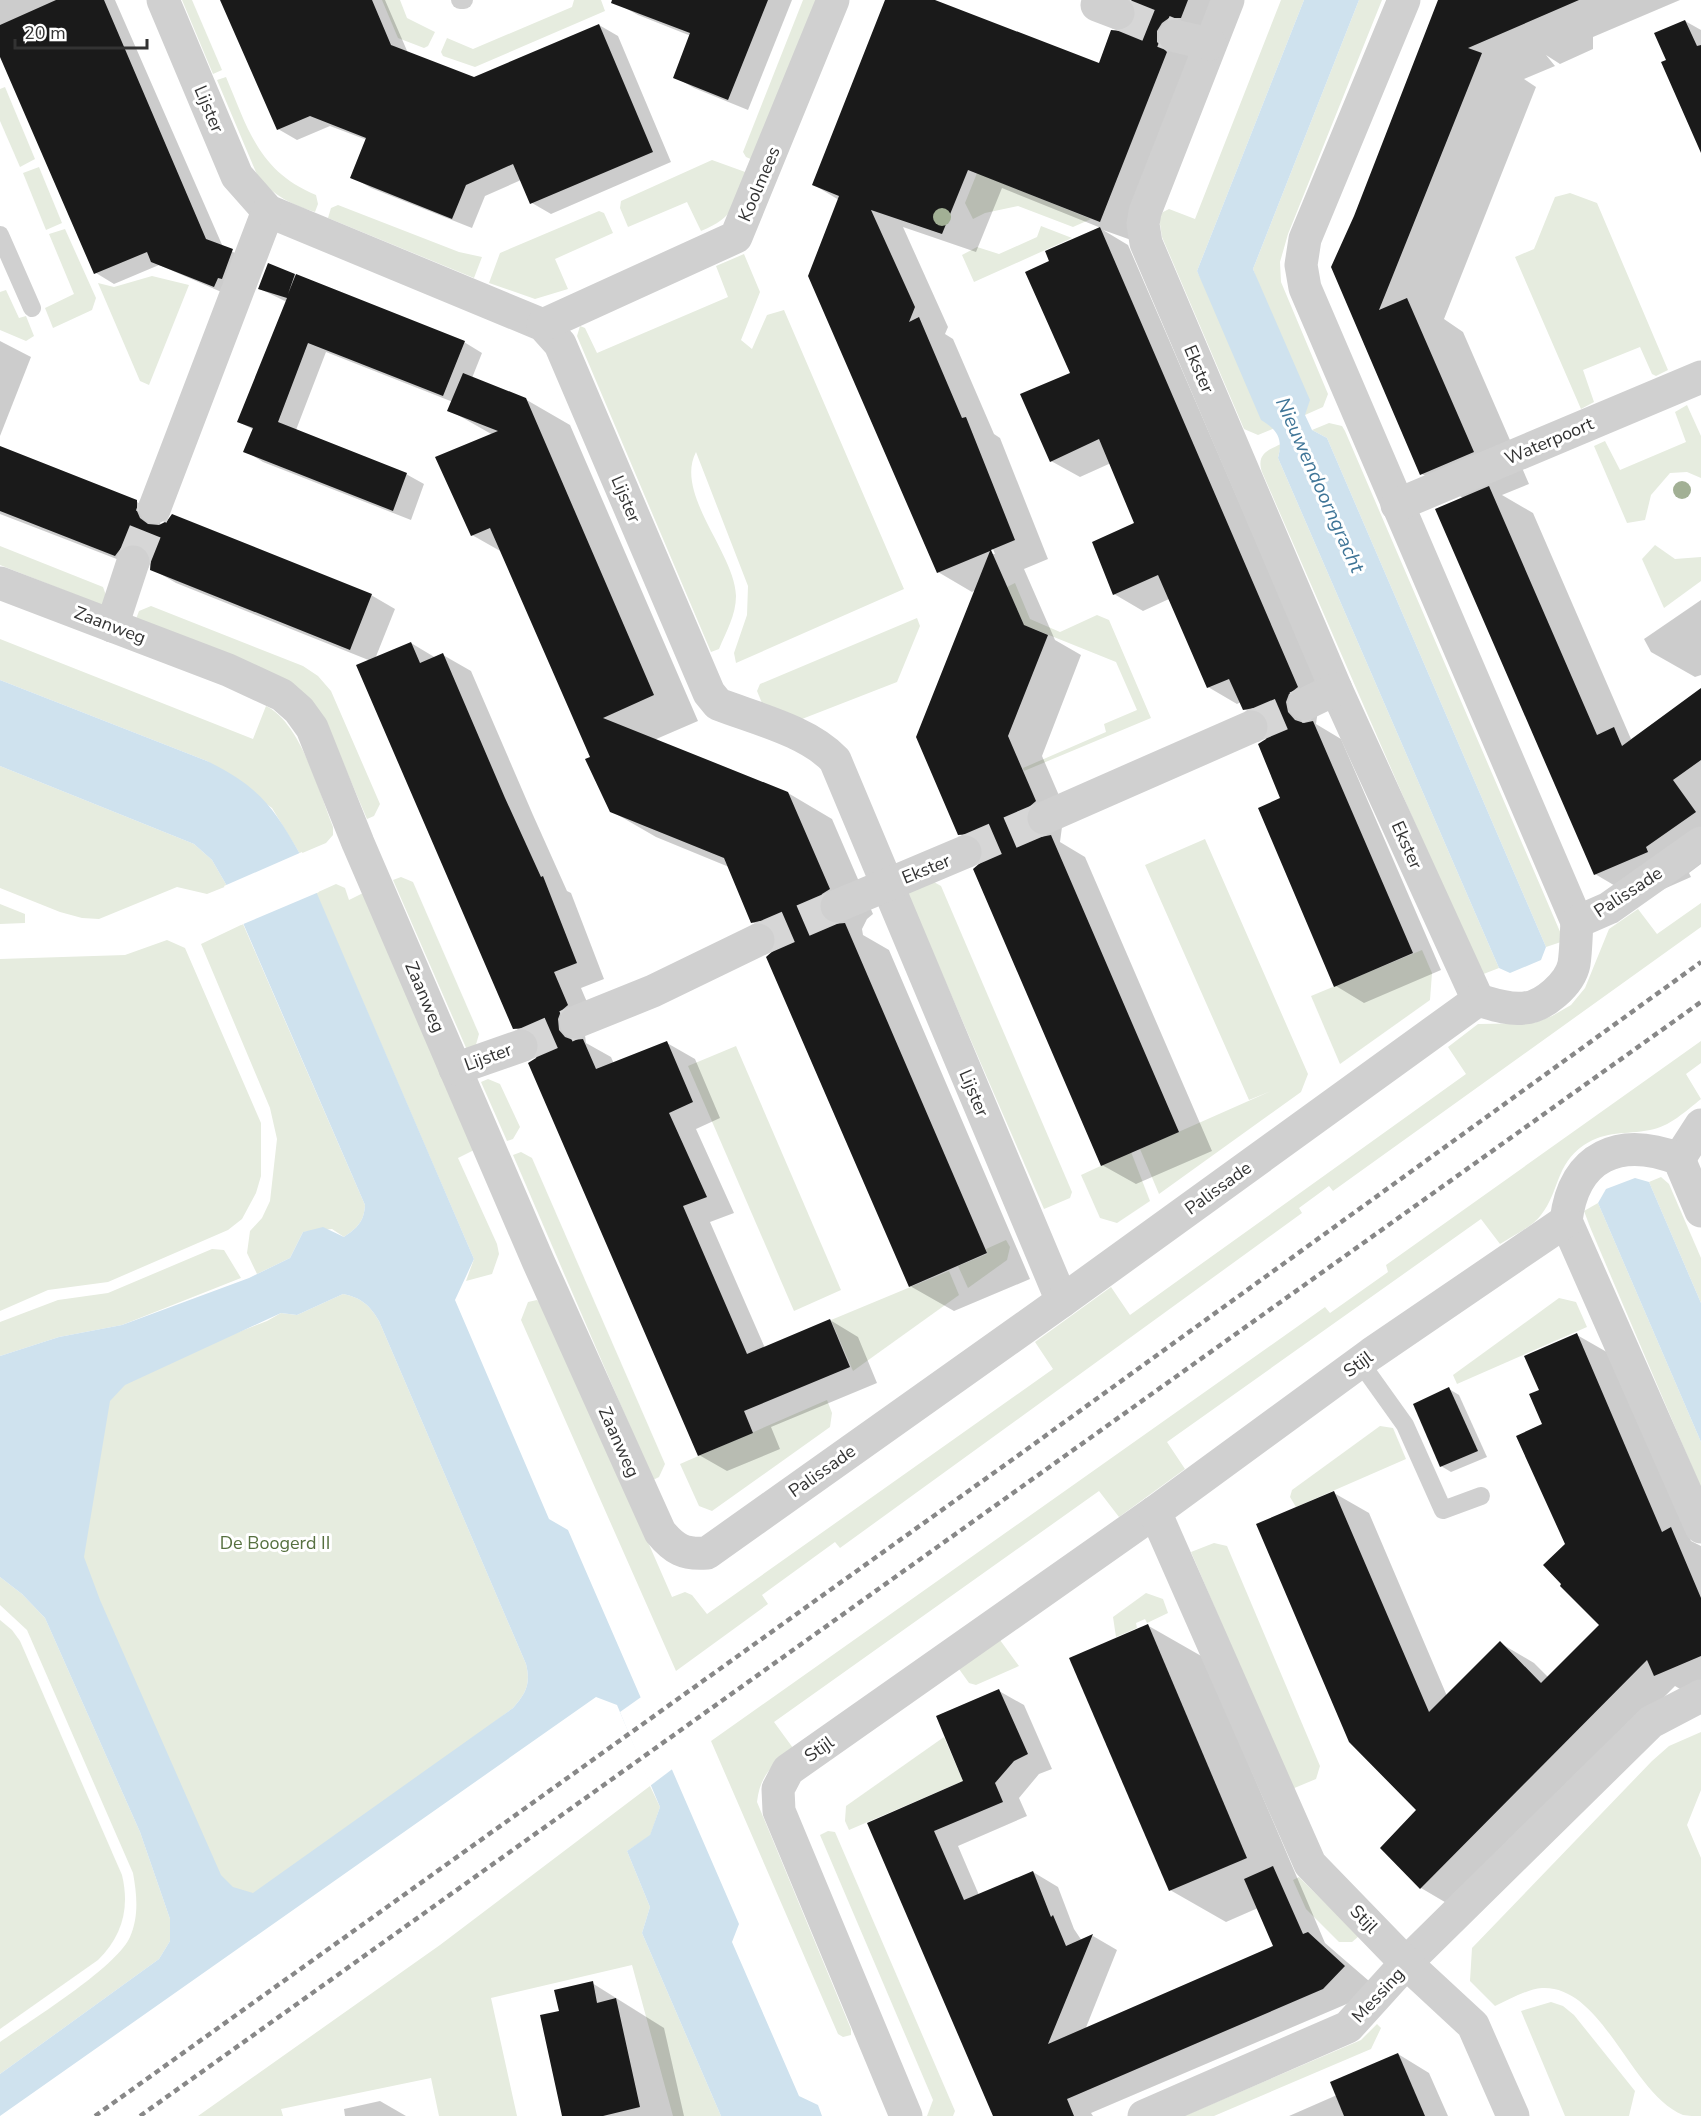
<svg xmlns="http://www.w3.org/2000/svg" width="1701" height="2116" font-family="'Nunito Sans',sans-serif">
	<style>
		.green { fill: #e6ecdf }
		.water { fill: #cfe2ee; fill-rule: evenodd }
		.pier { fill: #fff }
		.shadow { fill: #0003; fill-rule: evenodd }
		.building { fill: #1a1a1a }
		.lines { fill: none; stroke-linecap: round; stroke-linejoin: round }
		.minor-tunnel { stroke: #d6d6d6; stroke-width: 33; stroke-dasharray: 33 16; stroke-linecap: butt }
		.service { stroke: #d0d0d0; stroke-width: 18 }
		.minor { stroke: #d0d0d0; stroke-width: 33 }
		.rail { stroke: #888; stroke-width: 4.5; stroke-dasharray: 6 4.5; stroke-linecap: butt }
		.tree { fill: #a2b095 }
		.labels { text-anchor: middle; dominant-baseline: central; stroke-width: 6; stroke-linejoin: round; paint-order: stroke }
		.street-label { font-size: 18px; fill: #333; stroke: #fff }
		.park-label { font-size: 18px; fill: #56703f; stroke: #fff }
		.water-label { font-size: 20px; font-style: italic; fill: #3f7597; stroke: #fff }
	</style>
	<rect width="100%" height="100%" fill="#fff"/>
	<g class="green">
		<polygon points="182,0 192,0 222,70 213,74"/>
		<polygon points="382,0 400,0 407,18 435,32 428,46 424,48 398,38"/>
		<polygon points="574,0 601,0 605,11 475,67 443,56 441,52 447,38 473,49 572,7"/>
		<polygon points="803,0 817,0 753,160 746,157 743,152"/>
		<polygon points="1281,0 1304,0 1197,271 1275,428 1258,435 1244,429 1162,237 1159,218 1163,212 1169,209 1195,219"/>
		<polygon points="1359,0 1382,0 1288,234 1280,262 1281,282 1328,394 1323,407 1305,415 1253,269"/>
		<path d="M 226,77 C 248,129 259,172 316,195 L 318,204 L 315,212 C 292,205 274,196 258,177 L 217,80 Z"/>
		<polygon points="5,87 35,159 20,167 0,121 0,89"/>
		<path d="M 712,160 L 748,173 C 734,205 735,217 701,231 L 687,202 L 628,227 L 620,208 L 621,201 Z"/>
		<polygon points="39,167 62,223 46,230 23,173"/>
		<polygon points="977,173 1091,219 1073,227 1018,206 985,213 973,219 965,203"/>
		<polygon points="1570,193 1597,203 1668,370 1656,376 1652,374 1640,347 1583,370 1594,402 1581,409 1515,257 1534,249 1555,197"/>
		<polygon points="338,205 459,252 482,257 474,278 328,218 331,208"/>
		<polygon points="599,211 604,213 613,233 555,259 568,289 535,299 489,283 500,253"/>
		<polygon points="1041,226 1072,238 974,282 962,255 977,247 999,254 1037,237"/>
		<polygon points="65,229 96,298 92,310 53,328 45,308 74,294 49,234"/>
		<path d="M 744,254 L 760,292 L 741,340 L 752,349 L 767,315 L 784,310 L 904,589 L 736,663 L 734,653 L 747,615 L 748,586 L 696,452 C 674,494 735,553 736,596 C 736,615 726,632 719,649 L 711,652 L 577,336 L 580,326 L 585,328 L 597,353 L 728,297 L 716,266 Z"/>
		<polygon points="152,276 189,285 149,385 140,381 98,283 114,287"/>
		<polygon points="6,290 19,318 26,316 34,336 26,341 0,330 0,292"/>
		<polygon points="1687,405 1701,436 1701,478 1687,472 1670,473 1651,495 1645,520 1627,523 1594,446 1605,441 1620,470 1686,442 1675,412"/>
		<polygon points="1329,423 1342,426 1345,431 1564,941 1546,947 1327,438 1312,430"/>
		<path d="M 1281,444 L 1278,458 L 1499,968 L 1481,975 L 1262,472 C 1256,454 1268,450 1281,444 Z"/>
		<polygon points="1655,545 1675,559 1701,557 1701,581 1664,608 1642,559"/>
		<polygon points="0,546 103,587 107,598 104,606 0,565"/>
		<polygon points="1015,583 1030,619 1060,632 1097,615 1109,620 1151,718 1024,771 1023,768 1106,732 1104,724 1137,710 1116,662 1024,625 1007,587"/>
		<polygon points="151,606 303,666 318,676 331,691 380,804 374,816 367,819 335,744 136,619 139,611"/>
		<polygon points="917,618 920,626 897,682 802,719 764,708 757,691 760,684"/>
		<path d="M 0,639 L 253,739 L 266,706 C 301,723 319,792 333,827 L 333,835 L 326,843 L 300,854 L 272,808 L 207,761 L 0,680 Z"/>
		<polygon points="0,766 194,844 212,860 227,886 207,894 177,887 99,919 82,918 60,912 0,888"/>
		<polygon points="1205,839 1308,1074 1301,1092 1159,1194 1140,1149 1271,1091 1249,1100 1145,865"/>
		<polygon points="401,877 413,882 479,1034 475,1048 467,1050 393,880"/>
		<polygon points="934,882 941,886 1072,1192 1070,1198 1044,1209 907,893"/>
		<polygon points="336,884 345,888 349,900 363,893 474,1150 458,1158 497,1244 499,1254 492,1274 466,1281 474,1259 316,893"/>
		<polygon points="1701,903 1701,927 1333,1191 1329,1186 1299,1208 1302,1213 840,1548 835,1542 762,1595 768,1604 676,1671 521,1320 528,1302 537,1300 546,1309 672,1597 685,1592 692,1595 707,1614 1053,1369 1035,1342 1111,1287 1130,1315 1466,1074 1448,1047 1478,1024 1534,1023 1552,1016 1571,1005 1585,988 1609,929 1638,909 1657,934"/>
		<polygon points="0,904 25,914 25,923 0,924"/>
		<path d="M 243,924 L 365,1205 C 364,1222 357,1228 344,1237 L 332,1229 L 303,1232 L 290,1258 L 257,1274 L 247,1253 L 250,1231 L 262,1218 L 270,1201 L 277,1139 L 270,1108 L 201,944 Z"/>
		<polygon points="167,940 185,948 261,1123 261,1176 256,1193 242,1219 228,1230 108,1282 48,1290 0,1311 0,959 125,955"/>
		<polygon points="1422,950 1432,973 1430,1000 1340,1064 1311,996"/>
		<path d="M 1701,1041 L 1701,1063 L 1686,1074 L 1701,1099 C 1686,1111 1669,1127 1650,1130 C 1625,1135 1607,1130 1584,1145 C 1555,1165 1560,1191 1541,1215 C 1532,1227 1512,1236 1500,1244 L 1481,1219 L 1167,1442 L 1185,1469 L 1119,1517 L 1099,1491 L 774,1722 L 793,1748 C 773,1764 760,1775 757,1802 L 851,2029 L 851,2035 L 843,2037 L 838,2034 L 711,1741 L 1325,1307 L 1330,1313 L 1388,1272 L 1386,1265 Z"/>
		<polygon points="736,1046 841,1290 794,1311 688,1066"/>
		<polygon points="488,1079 500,1084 520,1127 513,1139 507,1141 481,1082"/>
		<polygon points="521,1152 532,1158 665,1464 659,1477 653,1480 513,1155"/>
		<polygon points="1131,1152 1150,1201 1117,1223 1100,1218 1081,1175"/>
		<polygon points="1661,1177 1669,1184 1701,1258 1701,1303 1649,1182"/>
		<polygon points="1598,1203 1701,1442 1701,1488 1590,1227 1584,1211"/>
		<polygon points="1006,1240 1010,1247 1007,1260 968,1288 958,1266 987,1254 986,1249"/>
		<polygon points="212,1249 224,1250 241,1278 122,1325 59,1337 0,1356 0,1322 58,1300 108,1293"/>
		<polygon points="949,1271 959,1295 853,1371 831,1320"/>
		<path d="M 343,1294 C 361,1298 369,1304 379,1321 L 526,1664 C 531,1684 526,1693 513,1708 L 257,1902 L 222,1897 L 102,1635 L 54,1450 L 70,1398 L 267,1321 L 281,1313 L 297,1315 Z"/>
		<polygon points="1559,1298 1576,1302 1587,1327 1457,1384 1453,1375"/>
		<polygon points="827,1400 832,1413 830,1427 712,1511 699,1506 680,1464"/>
		<polygon points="1380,1426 1393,1428 1406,1459 1296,1507 1290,1497 1292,1490"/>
		<polygon points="1214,1543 1227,1546 1320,1766 1316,1779 1292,1789 1191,1552"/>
		<path d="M 0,1577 L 22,1594 L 45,1618 L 140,1832 L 170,1919 L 170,1941 L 159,1959 L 0,2074 L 0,2042 C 30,2021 117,1967 130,1937 C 139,1916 137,1895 133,1873 L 27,1630 L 0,1605 Z"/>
		<polygon points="1146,1593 1163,1599 1168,1613 1147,1623 1145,1619 1136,1623 1137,1628 1116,1637 1113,1617"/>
		<path d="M 0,1620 L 12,1630 L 20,1641 L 122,1875 C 130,1909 122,1936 98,1960 L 0,2029 Z"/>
		<polygon points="1000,1640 1019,1666 976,1685 969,1683 959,1669"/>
		<path d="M 1701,1732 L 1701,1790 L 1687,1825 L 1701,1858 L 1701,2116 C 1695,2116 1688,2116 1683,2115 C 1631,2094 1603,1985 1542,1988 C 1527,1989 1509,2000 1495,2006 L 1470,1981 L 1472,1948 L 1652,1761 L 1669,1746 Z"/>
		<polygon points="944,1737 963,1781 849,1830 845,1821 846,1806"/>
		<polygon points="650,1786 660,1807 650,1836 627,1851 650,1907 642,1933 721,2116 673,2116 632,1965 491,1998 517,2116 439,2116 431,2078 281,2109 283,2116 198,2116 440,1945"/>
		<polygon points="828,1831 835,1832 955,2111 953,2116 927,2116 933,2100 820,1835"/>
		<polygon points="1299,1877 1305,1883 1359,1936 1352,1942 1339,1942 1306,1909 1293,1880"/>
		<polygon points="1551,2002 1563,2006 1574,2015 1635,2091 1629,2116 1565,2116 1521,2011"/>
		<polygon points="1377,2024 1381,2028 1371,2049 1214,2116 1184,2116 1361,2040"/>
	</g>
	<g class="water">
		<path d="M 1304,0 L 1359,0 L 1253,269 L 1310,400 L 1305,415 L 1312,430 L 1327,438 L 1546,947 L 1541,960 L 1510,973 L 1499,968 L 1278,458 C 1283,439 1278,430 1261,420 L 1197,271 Z"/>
		<path d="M 0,680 L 207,761 C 258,786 273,806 300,854 L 474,1259 L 455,1300 L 549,1519 L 568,1530 L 739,1924 L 732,1942 L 799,2096 L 818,2105 L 822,2116 L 721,2116 L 642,1933 L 650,1907 L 627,1851 L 650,1835 L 660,1807 L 617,1705 L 596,1697 L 0,2116 L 0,2074 L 159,1959 L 170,1941 L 170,1919 L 140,1832 L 45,1618 L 22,1594 L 0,1577 L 0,1356 L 59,1337 L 122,1325 L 249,1278 L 290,1258 L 303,1232 L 323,1227 L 344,1237 C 357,1228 364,1222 365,1205 L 227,886 L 212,860 L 194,844 L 0,766 ZM 343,1294 C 361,1298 369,1304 379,1321 L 526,1664 C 531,1684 526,1693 513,1708 L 253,1893 L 233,1887 L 221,1875 L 100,1600 L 84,1557 L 110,1401 L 125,1385 L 281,1313 L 297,1315 Z"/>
		<polygon points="1635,1178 1649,1182 1701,1303 1701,1442 1598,1203 1606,1189"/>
	</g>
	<g class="pier">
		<polygon points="302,852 319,892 241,925 224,886"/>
		<polygon points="644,1695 675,1767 650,1786 620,1712"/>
	</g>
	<g class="shadow">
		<polygon points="0,0 115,0 223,247 251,261 233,297 159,265 114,284 96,273 0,53"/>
		<polygon points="222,0 385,0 408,53 474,79 599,25 618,36 671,162 551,214 532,203 521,180 485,196 472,228 371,188 352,177 367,140 330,126 297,140 278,129"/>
		<polygon points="620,0 792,0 748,110 694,88 675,77 691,36 638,15 618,4"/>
		<path d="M 887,0 L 932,0 L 1099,65 L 1121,33 L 1130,29 L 1137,20 L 1138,10 L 1133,0 L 1230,0 L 1134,241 L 1103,230 L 1128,245 L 1326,703 L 1318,710 L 1316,724 L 1341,739 L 1441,970 L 1364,1003 L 1336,986 L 1267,739 L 1270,724 L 1244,709 L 1241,702 L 1237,704 L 1208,687 L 1169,599 L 1143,611 L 1114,594 L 1136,524 L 1111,463 L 1080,477 L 1051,461 L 1072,374 L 1047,252 L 1101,228 L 1002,188 L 976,252 L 903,227 L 948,327 L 945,334 L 953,339 L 994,434 L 1000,438 L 1048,559 L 1024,569 L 1055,640 L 1081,655 L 1042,756 L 1070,821 L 1062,827 L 1060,842 L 1085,857 L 1212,1151 L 1136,1184 L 1102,1165 L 981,864 L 984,848 L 959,834 L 976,590 L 972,592 L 938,572 L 839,200 L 814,185 ZM 990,542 L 995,554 L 991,554 Z"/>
		<polygon points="1439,0 1680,0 1593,37 1593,49 1560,64 1546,55 1555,66 1524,79 1536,87 1444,319 1463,332 1529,484 1502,495 1533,513 1631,739 1701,690 1701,864 1689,873 1691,877 1639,900 1595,874 1465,499 1422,474 1333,267 1355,217"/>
		<polygon points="1685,21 1701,30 1701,151 1668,61"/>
		<polygon points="269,265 464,342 482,353 472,378 525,399 570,425 698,721 654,740 788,793 832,819 873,914 867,919 862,929 863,935 889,950 1030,1279 954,1311 910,1286 775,951 777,936 752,922 729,867 656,837 611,811 592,757 502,552 472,535 493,435 449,410 453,402 326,352 296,430 406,474 424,484 411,520 263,462 245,451 254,430 239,422 287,302 260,289"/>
		<polygon points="0,341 31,357 0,436"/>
		<polygon points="0,447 137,502 161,516 160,526 371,595 395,609 375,659 411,643 436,658 443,655 471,671 533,815 567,891 571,893 604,979 581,988 595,1021 585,1035 586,1043 611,1057 614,1064 667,1043 695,1059 720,1118 696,1129 734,1213 710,1222 765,1348 830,1320 858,1337 877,1383 771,1427 780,1449 727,1471 699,1455 537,1059 541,1050 540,1043 515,1028 371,661 176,583 152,569 153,557 145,561 140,568 0,514"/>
		<polygon points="1701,600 1701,675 1695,677 1651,652 1644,639"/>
		<polygon points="1577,1335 1612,1355 1691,1541 1701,1546 1701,1690 1690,1695 1675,1686 1455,1908 1421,1888 1419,1810 1334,1493 1369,1513 1447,1696 1500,1643 1534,1663 1549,1678 1602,1625 1567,1545 1543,1424 1541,1391"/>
		<polygon points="1449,1389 1459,1395 1487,1457 1451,1472 1441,1466"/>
		<polygon points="1147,1625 1203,1657 1325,1943 1369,1981 1349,2003 1091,2113 1093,2116 995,2116 869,1824 965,1781 999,1691 1024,1705 1052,1769 1039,1774 1019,1798 1027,1816 958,1846 979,1895 1033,1872 1058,1887 1074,1929 1082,1941 1093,1936 1117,1950 1085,2030 1275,1947 1258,1908 1226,1922 1170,1890"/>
		<polygon points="592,1983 664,2028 684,2116 564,2116 561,2012"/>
		<polygon points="1398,2054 1429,2073 1448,2116 1289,2116 1337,2095"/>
		<polygon points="380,2101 406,2116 345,2116 344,2109"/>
	</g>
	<g class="building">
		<polygon points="56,0 104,0 206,239 233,249 222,279 218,278 214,287 151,262 147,252 94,274 0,57 0,25"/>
		<polygon points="220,0 372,0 391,45 474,77 599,24 653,152 530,204 513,164 466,185 452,219 350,178 366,138 310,116 277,130"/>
		<polygon points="612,0 768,0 728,100 673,78 690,33 611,3"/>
		<polygon points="885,0 935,0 1099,63 1111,30 1122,31 1129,28 1135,20 1136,9 1131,0 1188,0 1181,18 1169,18 1162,23 1157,31 1157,42 1167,52 1100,222 968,170 942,234 871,210 915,307 909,322 919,317 962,418 966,417 1015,540 991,550 1024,625 1048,635 1008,736 1036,801 1029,807 1025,817 1027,825 1033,833 1041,837 1051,835 1179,1132 1101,1166 973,869 980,863 983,855 982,844 976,837 968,834 958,835 916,737 990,551 937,573 808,276 839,196 812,185"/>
		<polygon points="1438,0 1579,0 1468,48 1482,53 1379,310 1407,298 1474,452 1420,475 1331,267 1354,216"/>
		<polygon points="1685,20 1697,46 1701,45 1701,153 1661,62 1666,60 1654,33"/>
		<polygon points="1100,227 1298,687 1289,694 1286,702 1288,712 1295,720 1304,723 1313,721 1413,953 1334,987 1258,808 1280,798 1258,744 1266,739 1269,730 1268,719 1263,712 1254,708 1243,710 1229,679 1207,688 1158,575 1113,595 1092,542 1134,523 1099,439 1050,462 1020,394 1070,373 1025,272 1049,261 1045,251"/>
		<polygon points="268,263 295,274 288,294 296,274 465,341 443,396 308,343 278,422 407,473 393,511 243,452 253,428 237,422 287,298 258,289"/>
		<polygon points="463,373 526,398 654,695 603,718 788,792 830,889 822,894 819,903 820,914 826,921 834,924 845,923 987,1253 909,1287 766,957 774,950 777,941 775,931 768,924 760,921 751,923 724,858 610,812 585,759 590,757 490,528 471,536 435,457 498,431 447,411"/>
		<polygon points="0,446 137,500 137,511 140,518 148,524 159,525 167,521 172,514 372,594 350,650 150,570 151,558 147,550 139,544 129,544 121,548 115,556 0,511"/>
		<polygon points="1489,486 1597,735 1614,727 1622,746 1701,688 1701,760 1673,780 1696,812 1646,847 1648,852 1594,875 1435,509"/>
		<polygon points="411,642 420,663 443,653 505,798 541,877 543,876 577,963 554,972 568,1005 561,1011 558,1019 559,1030 565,1037 573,1040 583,1039 596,1069 667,1041 693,1102 669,1113 707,1197 683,1206 747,1354 830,1319 850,1367 744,1411 753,1433 698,1456 528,1063 536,1058 539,1050 538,1039 533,1031 525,1028 513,1029 356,665"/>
		<polygon points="1577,1333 1662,1532 1671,1527 1701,1598 1701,1656 1654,1676 1647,1660 1420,1889 1380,1848 1416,1810 1349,1742 1256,1524 1334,1491 1429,1712 1500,1641 1541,1683 1599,1625 1560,1586 1561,1584 1543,1565 1565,1544 1516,1436 1542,1424 1529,1394 1539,1390 1524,1356"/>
		<polygon points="1449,1387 1478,1451 1440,1467 1413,1404"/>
		<polygon points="1148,1624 1247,1858 1169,1891 1069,1658"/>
		<polygon points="999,1689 1028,1754 1014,1761 995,1783 1003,1802 934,1831 964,1900 1033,1871 1051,1917 1053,1915 1066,1946 1093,1934 1048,2044 1273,1946 1244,1879 1273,1866 1303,1934 1308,1932 1345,1966 1323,1989 1067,2099 1074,2116 993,2116 867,1823 963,1781 936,1716"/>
		<polygon points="593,1981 597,2003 616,1998 640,2107 603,2116 562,2116 540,2015 559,2011 554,1990"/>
		<polygon points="1398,2053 1425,2116 1344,2116 1330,2082"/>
	</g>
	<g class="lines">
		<g class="minor-tunnel">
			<polyline points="1118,13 1175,36"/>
			<polyline points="133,562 155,507"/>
			<polyline points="1251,727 1305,704"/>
			<polyline points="965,852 1044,818"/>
			<polyline points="758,940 837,906"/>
			<polyline points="521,1046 576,1022"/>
		</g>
		<g class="service">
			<polyline points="460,0 464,0"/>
			<polyline points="0,235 32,308"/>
			<polyline points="1360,1362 1405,1425 1443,1510 1481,1496"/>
		</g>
		<g class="minor">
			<path d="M 163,0 L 237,176 L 268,211 L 543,325 L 560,344 L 709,693 L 718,704 C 754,718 808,731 835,760 L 1062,1301"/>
			<polyline points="1228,0 1145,212 1143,224 1146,243 1336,689 1478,1000"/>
			<polyline points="1404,0 1305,239 1301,265 1305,288 1577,922"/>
			<polyline points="1097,5 1118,13"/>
			<polyline points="1175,36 1210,44"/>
			<polyline points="543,325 736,237 833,0"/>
			<polyline points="1397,505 1701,377"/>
			<polyline points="155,507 268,211"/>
			<path d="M 0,583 L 228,670 L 282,695 L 299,710 L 312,728 L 358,843 L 538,1261 L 660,1532 C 674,1549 684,1555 707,1553 L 1062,1301 L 1478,1000 C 1492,1004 1508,1010 1524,1008 C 1543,1007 1570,984 1574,964 C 1576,951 1576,936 1577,922 L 1609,908 L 1701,843"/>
			<polyline points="112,626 133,562"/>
			<polyline points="1305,704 1336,689"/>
			<polyline points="1044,818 1251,727"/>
			<polyline points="837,906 965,852"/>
			<polyline points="576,1022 653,991 758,940"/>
			<polyline points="455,1069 521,1046"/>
			<polyline points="1679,1159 1701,1125"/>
			<path d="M 1701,1211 L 1679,1159 C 1620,1136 1574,1155 1566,1221 L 1701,1527"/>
			<polyline points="906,2116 779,1811 778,1789 788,1770 1155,1512"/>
			<polyline points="1144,2116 1348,2027 1406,1963 1651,1722 1701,1696"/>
			<polyline points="1513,2116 1473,2025 1406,1963 1310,1864 1155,1512 1371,1354 1566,1221"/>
		</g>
		<g class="rail">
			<polyline points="95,2116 1023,1452 1701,962"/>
			<polyline points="140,2116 1701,1002"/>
		</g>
	</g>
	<g class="tree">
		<circle cx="942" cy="217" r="9"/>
		<circle cx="1682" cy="490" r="9"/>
	</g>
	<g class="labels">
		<g class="street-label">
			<text transform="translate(209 109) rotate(67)">Lijster</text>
			<text transform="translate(759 184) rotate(-67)">Koolmees</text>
			<text transform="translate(1199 369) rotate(67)">Ekster</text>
			<text transform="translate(1549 441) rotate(-23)">Waterpoort</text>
			<text transform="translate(626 499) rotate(67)">Lijster</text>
			<text transform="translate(110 625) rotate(21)">Zaanweg</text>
			<text transform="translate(1407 845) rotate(66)">Ekster</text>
			<text transform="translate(926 869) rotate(-22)">Ekster</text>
			<text transform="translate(1628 892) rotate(-33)">Palissade</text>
			<text transform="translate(425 997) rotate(67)">Zaanweg</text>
			<text transform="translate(488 1057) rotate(-20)">Lijster</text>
			<text transform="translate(974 1093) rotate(67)">Lijster</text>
			<text transform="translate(1218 1188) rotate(-36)">Palissade</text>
			<text transform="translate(1358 1364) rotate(-36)">Stijl</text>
			<text transform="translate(619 1442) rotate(66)">Zaanweg</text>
			<text transform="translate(822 1471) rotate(-35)">Palissade</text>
			<text transform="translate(819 1749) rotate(-35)">Stijl</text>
			<text transform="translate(1364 1919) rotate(46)">Stijl</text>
			<text transform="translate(1378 1995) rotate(-47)">Messing</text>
		</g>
		<g class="park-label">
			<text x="275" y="1543">De Boogerd II</text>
		</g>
		<g class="water-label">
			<text transform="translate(1320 485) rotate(66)">Nieuwendoorngracht</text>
		</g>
	</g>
	<path d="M15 39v9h132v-9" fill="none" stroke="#333333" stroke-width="3"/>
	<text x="24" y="39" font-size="18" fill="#333333" stroke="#ffffff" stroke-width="4.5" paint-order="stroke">20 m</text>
</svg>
